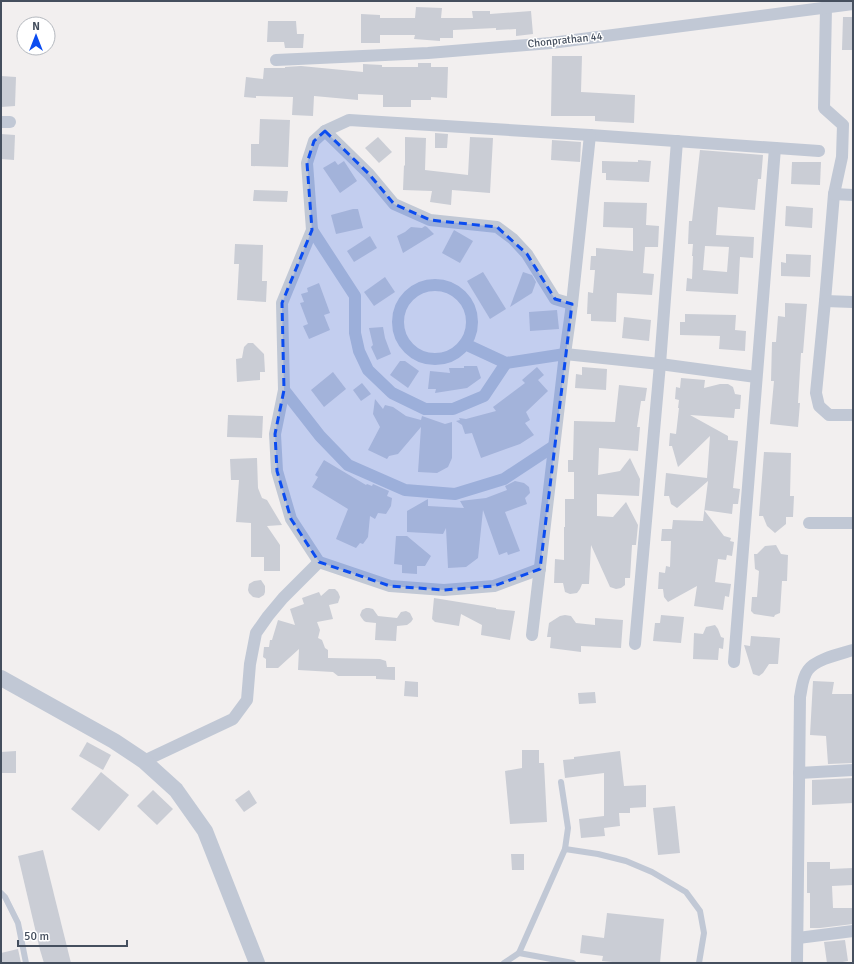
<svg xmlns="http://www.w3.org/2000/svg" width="854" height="964" font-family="Signika,sans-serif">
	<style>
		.building { fill: #cacdd5; fill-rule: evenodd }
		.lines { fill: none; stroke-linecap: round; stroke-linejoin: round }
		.service { stroke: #c1c8d5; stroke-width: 6 }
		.minor { stroke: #c1c8d5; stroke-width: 12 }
		.tertiary { stroke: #c1c8d5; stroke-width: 16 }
		.marked { fill: #0b4cf0; fill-opacity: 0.2; stroke: #0b4cf0; stroke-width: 3; stroke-dasharray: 8 5; stroke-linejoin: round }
		.labels { text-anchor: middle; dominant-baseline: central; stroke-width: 3; stroke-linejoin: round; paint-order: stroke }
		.street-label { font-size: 11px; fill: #454f5e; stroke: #fff }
	</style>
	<rect width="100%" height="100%" fill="#f2efef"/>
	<g class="building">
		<polygon points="416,7 442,8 441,18 473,18 472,11 490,11 490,14 531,11 533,34 516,36 516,29 496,30 496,28 453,30 453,38 440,38 440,41 414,39 415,35 380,35 380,43 361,43 361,14 380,15 380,18 415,18"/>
		<polygon points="843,17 853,17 853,50 842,50"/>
		<polygon points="268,21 296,21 297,34 304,34 303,48 285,48 284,42 267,42"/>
		<polygon points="552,56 582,56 581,92 635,95 634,123 595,121 595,116 551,116"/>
		<polygon points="418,63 431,63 431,67 448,67 447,98 431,97 431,100 411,100 411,107 383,107 383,95 358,94 358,100 314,96 313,116 292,115 293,97 256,96 256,98 244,97 246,77 263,79 264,68 285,68 285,67 301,66 363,72 363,64 382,65 382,67 418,67"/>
		<polygon points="1,76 16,77 15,106 1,107"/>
		<polygon points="260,119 290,120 288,167 251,166 251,144 259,144"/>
		<polygon points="435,133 448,134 447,148 435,148"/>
		<polygon points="1,134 15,135 14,160 1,159"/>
		<polygon points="378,137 392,152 379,163 365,148"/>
		<polygon points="405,137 426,138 425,170 468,175 470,137 493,138 490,193 452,190 451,205 430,202 432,191 403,190 404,165 405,166"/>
		<polygon points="552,140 581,142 580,162 551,160"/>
		<path d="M 700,150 L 763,155 L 761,179 L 758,179 L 755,210 L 718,207 L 716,235 L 754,237 L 753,258 L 740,257 L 738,294 L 686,291 L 687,278 L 692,279 L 693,256 L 692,256 L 693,244 L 688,244 L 689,221 L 692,221 ZM 705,246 L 729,247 L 727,272 L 703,270 Z"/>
		<polygon points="638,160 651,161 649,182 606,180 606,173 602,173 602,161 638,162"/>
		<polygon points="335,161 338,165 344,161 357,181 340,193 323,168"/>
		<polygon points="792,162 821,162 820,185 791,184"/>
		<polygon points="254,190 288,191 287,202 253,201"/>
		<polygon points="604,202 647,203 646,225 659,226 658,247 645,247 643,273 654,274 652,295 617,293 616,322 591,321 591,314 587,314 588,292 593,293 595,270 590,270 591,256 596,256 596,248 633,251 633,228 603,227"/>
		<polygon points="786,206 813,208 812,228 785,226"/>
		<polygon points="353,209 358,209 363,228 336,234 331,215"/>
		<polygon points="425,226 427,227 434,234 403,253 397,236 405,232 411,227 422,228"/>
		<polygon points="454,230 473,241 460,263 442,253"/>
		<polygon points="370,236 377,248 354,262 347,251"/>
		<polygon points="235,244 263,245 262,281 267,281 266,302 237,300 239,264 234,264"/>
		<polygon points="786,254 811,255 810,277 781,276 781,262 786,263"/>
		<polygon points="483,272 506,309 490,319 467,281"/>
		<polygon points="523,272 532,275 536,282 532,293 510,307"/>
		<polygon points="385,277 395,292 374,306 364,292"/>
		<polygon points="319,283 330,313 324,315 330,330 309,339 303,326 308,324 300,303 304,302 301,294 308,292 307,288"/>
		<polygon points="785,303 807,304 803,353 801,353 798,403 800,403 798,427 770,424 774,381 771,381 772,342 776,342 778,316 785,317"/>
		<polygon points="557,310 559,329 530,331 529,312"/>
		<polygon points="685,314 736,315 735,330 746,331 745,351 719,349 720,336 680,335 680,322 685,322"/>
		<polygon points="624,317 651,320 649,341 622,338"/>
		<polygon points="383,327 385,338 391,354 377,360 371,347 373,345 369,328"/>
		<polygon points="248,343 253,343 264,354 265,372 260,372 260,380 237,382 236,359 242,358 244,347"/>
		<polygon points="400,361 405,361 419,371 408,388 390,375"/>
		<polygon points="464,366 477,366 481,378 467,388 435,393 436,389 428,389 430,371 450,373 449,368 464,368"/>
		<polygon points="537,367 544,375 538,380 548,391 526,412 530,420 525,423 534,435 520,444 481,458 472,433 465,434 462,425 456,421 460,420 459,418 466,419 496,411 493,407 525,383 522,380"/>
		<polygon points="582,367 607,369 606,390 575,388 576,374 582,375"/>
		<polygon points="333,372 346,389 324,407 311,390"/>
		<polygon points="681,378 705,380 704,388 720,384 728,384 733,387 735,394 741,395 740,409 735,409 734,418 690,415 728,436 728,440 738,441 733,488 740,489 738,504 733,504 732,514 704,510 724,536 731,538 730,541 734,542 732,556 727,555 726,560 718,559 715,582 731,584 729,597 725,596 723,610 694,606 697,586 668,602 664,597 663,589 658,589 659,572 665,573 666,566 670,567 671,541 661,541 662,529 672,529 673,520 703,521 708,481 677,508 671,504 669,496 664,496 666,473 707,478 710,436 678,467 672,446 669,446 670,433 676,434 679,408 678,408 679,400 675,399 676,387 680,388"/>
		<polygon points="362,383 371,394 361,401 353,390"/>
		<polygon points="619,385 647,388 645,401 641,401 637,427 640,427 638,451 599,448 598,475 620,471 630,458 640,479 639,496 597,494 597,516 613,517 626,502 638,525 636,545 632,545 630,578 625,578 625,585 621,588 616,589 610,587 591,545 589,584 582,584 580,589 577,593 570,594 565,592 563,583 554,583 555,559 564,560 564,527 565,527 565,499 574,499 574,472 568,472 568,460 573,460 574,421 615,422"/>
		<polygon points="375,399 383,409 385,405 393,407 406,416 421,420 422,416 445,424 452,422 452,458 448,467 437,473 418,472 421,427 398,454 389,456 387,459 368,450 380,427 373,414"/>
		<polygon points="228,415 263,416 262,438 227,437"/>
		<polygon points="764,452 791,453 790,496 794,496 793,517 786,517 786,524 775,533 767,526 763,516 759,516"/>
		<polygon points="257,458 258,488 262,498 267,500 282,525 267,526 280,545 280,571 264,571 264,557 251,557 251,523 236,522 239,480 231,480 230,459"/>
		<polygon points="324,460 366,485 367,484 372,486 373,484 389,491 387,496 392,498 391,506 386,514 378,513 375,519 370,516 368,537 363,544 360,543 356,548 336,539 348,509 312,487 318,477 315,475"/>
		<polygon points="515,481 524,483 529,487 530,493 525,498 527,504 505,512 520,551 508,555 507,552 499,555 483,510 478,558 466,567 448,568 446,528 443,534 407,532 407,511 428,499 428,506 464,508 460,501 486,498 507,490 505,486"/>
		<polygon points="396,536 407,536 431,556 425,566 417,566 417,574 402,573 402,565 394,564"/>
		<polygon points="776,545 781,554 788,555 787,581 782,581 780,613 775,615 774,617 754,614 751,611 752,597 757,597 759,571 755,569 754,554 757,554 765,546"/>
		<polygon points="261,580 265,586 265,592 264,595 259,598 253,597 249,593 248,590 249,584 254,581"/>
		<polygon points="329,589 335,589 338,592 340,597 338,603 329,605 333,619 317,622 320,630 318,638 322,640 325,648 328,650 328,658 380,659 386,661 387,667 395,667 395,680 376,679 376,676 338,676 333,672 298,670 299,649 278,668 266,668 266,659 263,657 264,647 269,647 270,640 272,640 278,620 295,625 290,609 304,604 302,598 319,592 321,596"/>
		<polygon points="434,598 496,608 496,609 515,611 510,640 481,635 482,625 461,614 459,626 435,622 432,619"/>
		<polygon points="366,608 369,608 373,609 378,616 397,618 401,612 406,611 410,613 413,619 411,622 407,625 397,626 396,641 375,640 376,623 366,622 364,621 361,617 360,615 362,610"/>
		<polygon points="565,615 571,616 576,623 595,625 595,618 623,620 621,648 581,646 581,652 550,648 551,637 547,637 549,623 560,616"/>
		<polygon points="661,615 684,617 681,643 653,641 655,623 660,623"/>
		<polygon points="715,625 718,629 721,637 724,638 723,649 719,648 718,660 693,659 694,633 703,634 706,627"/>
		<polygon points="751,636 780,638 778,664 769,664 763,673 759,676 753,674 744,645 750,646"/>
		<polygon points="405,681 418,682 418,697 404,696"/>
		<polygon points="813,681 834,682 832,694 853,694 853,763 828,764 826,736 810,735"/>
		<polygon points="595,692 596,703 579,704 578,693"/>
		<polygon points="87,742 111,755 103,770 79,756"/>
		<polygon points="522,750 539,750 539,763 544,763 547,822 510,824 505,771 522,768"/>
		<polygon points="16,751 16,773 1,773 1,752"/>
		<polygon points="620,751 624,786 646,785 646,807 630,808 630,813 619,813 620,826 604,828 605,836 581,838 579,819 604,816 604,773 565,778 563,760 574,759 574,757"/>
		<polygon points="101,772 129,795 99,831 71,809"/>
		<polygon points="853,778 853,803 812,805 812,780"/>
		<polygon points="153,790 173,809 157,825 137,806"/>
		<polygon points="249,790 257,803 244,812 235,800"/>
		<polygon points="675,806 680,853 658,855 653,808"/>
		<polygon points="43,850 71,963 44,963 40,950 18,856"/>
		<polygon points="511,854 524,854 524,870 512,870"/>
		<polygon points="807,862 830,862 830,869 853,868 853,885 832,886 833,908 853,908 853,924 820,928 810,928 810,893 807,893"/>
		<polygon points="607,913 664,919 660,963 623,963 602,961 603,956 580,953 582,935 604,938"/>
		<polygon points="845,940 848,961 837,963 827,963 824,942"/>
		<polygon points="18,949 21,963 1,963 1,953"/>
	</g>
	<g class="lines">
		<g class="service">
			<polyline points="565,849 598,854 626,861 652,872 686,892 700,911 704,933 699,963"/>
			<polyline points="1,893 5,897 18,923 26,963"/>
			<polyline points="519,953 573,963"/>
			<polyline points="504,963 519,953 565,849 568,828 561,782"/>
		</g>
		<g class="minor">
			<polyline points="826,8 824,108 843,125 842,157 834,194 825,301 816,393 819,406 829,415 853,415"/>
			<polyline points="276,60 428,53 551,43 853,4"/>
			<polyline points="1,122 10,122"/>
			<polyline points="325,131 369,174 394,204 430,220 497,227 513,239 527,254 555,299 572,304"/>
			<polyline points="834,194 853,195"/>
			<polyline points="312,230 355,296 355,333 359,351 368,370 392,393 425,409 453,409 484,396 506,363"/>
			<circle cx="435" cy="322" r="37"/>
			<polyline points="825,301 853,302"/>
			<polyline points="465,344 506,363 565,354 660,364 756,377"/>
			<polyline points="284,390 320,436 348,465 405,490 455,494 504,479 554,446"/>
			<polyline points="809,523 853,523"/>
			<polyline points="540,569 494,586 444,590 390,586 319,562 291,519 277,471 275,434 284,390 282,303 312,230 307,163 314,141 325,131 349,120 590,135 819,151"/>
			<polyline points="532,635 565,354 572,304 590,135"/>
			<polyline points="635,644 660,364 677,141"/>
			<polyline points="734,662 775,148"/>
			<polyline points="144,761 233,719 247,700 250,664 256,633 268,616 283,598 319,562"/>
			<polyline points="799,773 853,770"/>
			<polyline points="798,938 853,931"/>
			<path d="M 797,963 L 800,697 C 802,688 802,678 808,670 C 816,659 840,654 853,650"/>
		</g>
		<polyline class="tertiary" points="1,678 114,741 144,761 176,790 205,831 257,963"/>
	</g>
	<path class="marked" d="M 325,131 L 369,174 L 394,204 L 430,220 L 497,227 L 527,254 L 555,299 L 572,304 L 540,569 L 494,586 L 444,590 L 390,586 L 319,562 L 291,519 L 277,471 L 275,434 L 284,390 L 282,303 L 312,230 L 307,163 L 314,141 Z"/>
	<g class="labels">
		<g class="street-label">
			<text transform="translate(565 40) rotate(-6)">Chonprathan 44</text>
		</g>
	</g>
	<rect width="854" height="964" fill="none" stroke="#454f5e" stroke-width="4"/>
	<g transform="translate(36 36)"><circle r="19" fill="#ffffff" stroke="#b5b9bf"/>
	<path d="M0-3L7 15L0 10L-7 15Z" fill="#0b4cf0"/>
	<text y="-6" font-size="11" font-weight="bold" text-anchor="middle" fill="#454f5e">N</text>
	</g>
	<path d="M18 940v6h109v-6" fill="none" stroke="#454f5e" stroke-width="2"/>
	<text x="24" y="940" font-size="12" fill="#454f5e" stroke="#ffffff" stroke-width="3" paint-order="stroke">50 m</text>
</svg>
